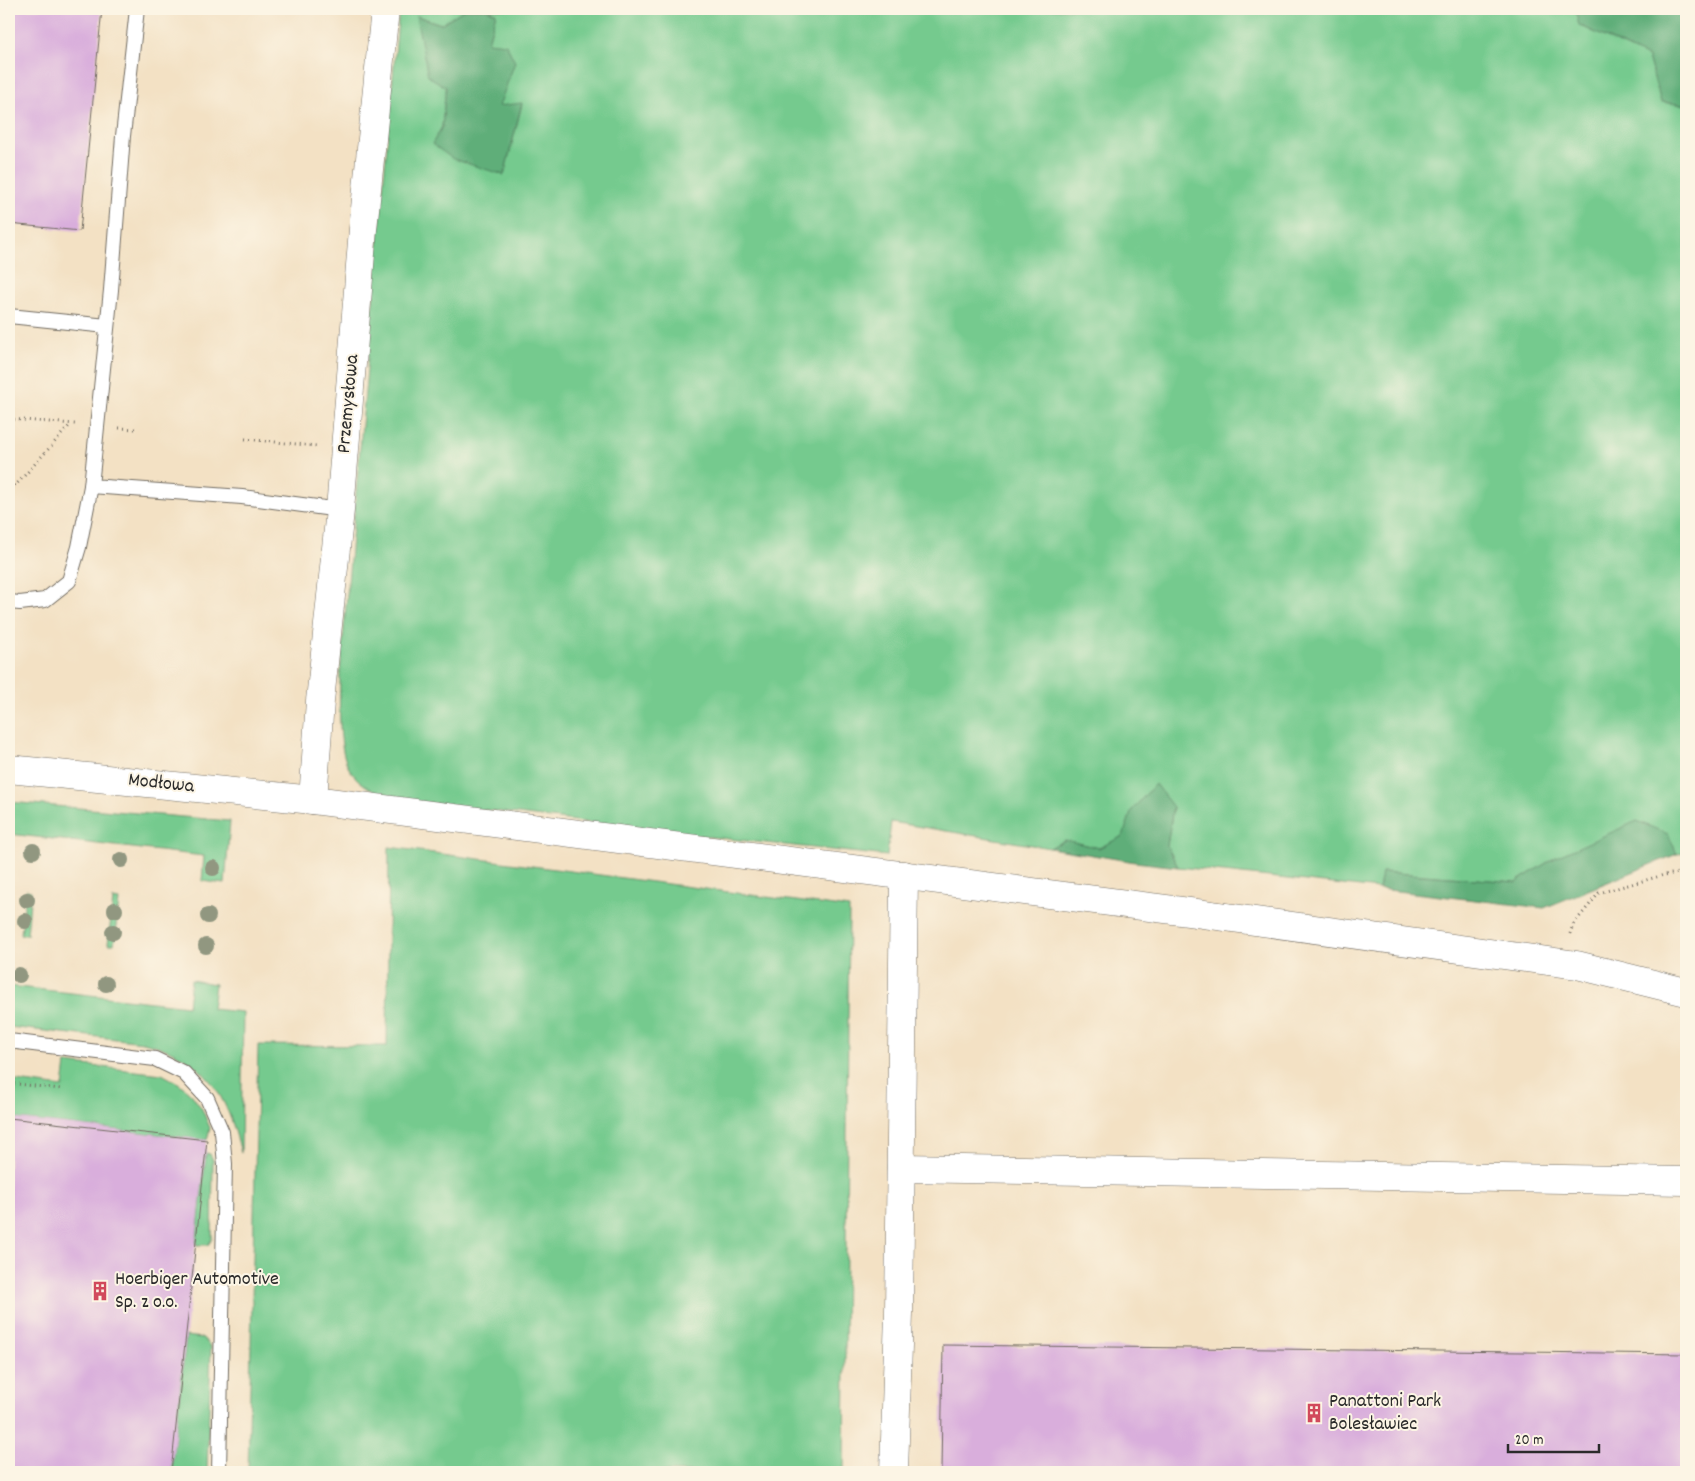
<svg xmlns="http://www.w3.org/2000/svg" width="1695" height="1481" font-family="Dekko,sans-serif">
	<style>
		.green { fill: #74ca8e; stroke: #507a5c }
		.forest { fill: #5fae79; stroke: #456c52 }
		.building { fill: #d9aedc }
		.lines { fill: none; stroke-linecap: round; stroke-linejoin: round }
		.service-casing { stroke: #716b61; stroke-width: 16 }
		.minor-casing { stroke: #716b61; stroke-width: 29 }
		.tertiary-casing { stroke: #716b61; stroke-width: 29 }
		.path { stroke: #716b61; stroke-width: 3; stroke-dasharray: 1 4; stroke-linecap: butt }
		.service { stroke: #fff; stroke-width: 14 }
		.minor { stroke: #fff; stroke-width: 28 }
		.tertiary { stroke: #fff; stroke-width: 28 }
		.tree { fill: #919780 }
		.labels { text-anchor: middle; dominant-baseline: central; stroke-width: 4; stroke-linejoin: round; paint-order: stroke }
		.street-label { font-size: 20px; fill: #2b2b2b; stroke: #fcf5e5 }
		.poi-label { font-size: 20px; fill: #2b2b2b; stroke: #fcf5e5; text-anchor: start }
	</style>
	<rect width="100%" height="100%" fill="#fcf5e5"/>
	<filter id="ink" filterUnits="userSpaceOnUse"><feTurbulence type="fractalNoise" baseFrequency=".02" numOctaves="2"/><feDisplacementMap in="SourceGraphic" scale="10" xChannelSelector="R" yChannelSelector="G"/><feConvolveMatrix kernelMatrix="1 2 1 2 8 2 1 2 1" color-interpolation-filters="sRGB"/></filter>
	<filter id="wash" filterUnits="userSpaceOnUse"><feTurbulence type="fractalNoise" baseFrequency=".0096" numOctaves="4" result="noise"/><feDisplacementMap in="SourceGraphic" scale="20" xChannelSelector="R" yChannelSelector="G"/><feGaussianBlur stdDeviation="1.12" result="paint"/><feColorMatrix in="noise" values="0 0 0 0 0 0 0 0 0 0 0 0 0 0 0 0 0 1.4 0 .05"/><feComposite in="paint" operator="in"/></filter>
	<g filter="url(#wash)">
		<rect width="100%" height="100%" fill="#f3e1c4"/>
		<g class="green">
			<path d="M 399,9 L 465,9 L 441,24 L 417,16 L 446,87 L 442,127 L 433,144 L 504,175 L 522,104 L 499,107 L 488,42 L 496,13 L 486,9 L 1575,9 L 1579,25 L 1648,57 L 1661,102 L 1686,105 L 1686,853 L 1677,854 L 1668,834 L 1556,857 L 1516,882 L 1383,872 L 1379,889 L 1178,867 L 1167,846 L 1173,807 L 1132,810 L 1124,836 L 1099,848 L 1065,840 L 1050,848 L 891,822 L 887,856 L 673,833 L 387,798 C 374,791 361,785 352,773 C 336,753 340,698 340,673 Z"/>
			<polygon points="9,802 230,821 225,884 202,881 204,856 9,834"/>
			<polygon points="389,847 849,908 844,1472 248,1472 258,1045 387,1046"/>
			<polygon points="26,890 31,891 27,935 21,934"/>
			<polygon points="113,899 119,900 114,944 108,944"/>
			<path d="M 191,980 L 215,984 L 212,1009 L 243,1012 L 241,1153 C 227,1094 205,1057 143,1042 L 9,1027 L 9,986 L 188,1006 Z"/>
			<polygon points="66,1063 162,1074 180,1084 192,1095 202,1109 210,1128 207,1140 9,1118 9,1080 63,1087"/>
			<polygon points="206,1153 210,1154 213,1160 212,1239 208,1245 196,1245"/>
			<polygon points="186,1336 203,1338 211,1347 207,1472 171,1472"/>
		</g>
		<g class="forest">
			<polygon points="465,9 486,9 496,13 488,42 506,44 515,62 499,106 522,103 504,175 453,159 432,144 442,127 446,87 428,76 416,16 441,24"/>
			<polygon points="1575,9 1686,9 1686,105 1661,102 1648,57 1579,25"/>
			<polygon points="1155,784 1173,807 1167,846 1178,867 1135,862 1050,848 1065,840 1099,848 1123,836 1132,810"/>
			<polygon points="1637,821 1668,834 1677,854 1544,908 1379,889 1382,872 1516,882 1556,857"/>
		</g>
		<g id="blocks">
			<g class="building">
				<polygon points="13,9 102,9 80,231 9,224 9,50"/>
				<polygon points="9,1118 207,1140 171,1472 9,1472"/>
				<polygon points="943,1345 1686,1354 1686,1472 941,1472"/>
			</g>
		</g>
	</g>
	<g filter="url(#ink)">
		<use href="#blocks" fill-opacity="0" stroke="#716b61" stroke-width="1"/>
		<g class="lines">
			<defs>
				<g id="service">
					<polyline points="137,9 123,136 111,290 91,486 242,497 340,510"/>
					<polyline points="9,316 107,326"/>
					<polyline points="9,602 20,603 45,600 69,581 79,547 91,486"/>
					<polyline points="9,1041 155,1059 184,1073 207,1098 222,1132 225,1164 219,1472"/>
				</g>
				<g id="minor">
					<polyline points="313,800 320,701 340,510 363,229 385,9"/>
					<polyline points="901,1168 1686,1181"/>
					<polyline points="894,1472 899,1313 904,875"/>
				</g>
				<polyline id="tertiary" points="9,769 313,800 1189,912 1577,965 1686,992"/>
			</defs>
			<use href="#service" class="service-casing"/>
			<use href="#minor" class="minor-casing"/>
			<use href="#tertiary" class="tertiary-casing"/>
			<g class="path">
				<polyline points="119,428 136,429"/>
				<polyline points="9,430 10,419 75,424"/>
				<polyline points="245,439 317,446"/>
				<polyline points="9,485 15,486 71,424"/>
				<polyline points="1570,934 1573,925 1599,893 1664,875 1686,872"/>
				<polyline points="9,1083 61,1089"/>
			</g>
			<use href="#service" class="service"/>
			<use href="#minor" class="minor"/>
			<use href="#tertiary" class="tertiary"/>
		</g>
		<g class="tree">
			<circle cx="33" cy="851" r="8"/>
			<circle cx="121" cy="860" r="8"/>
			<circle cx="213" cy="868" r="8"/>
			<circle cx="27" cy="900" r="8"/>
			<circle cx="115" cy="910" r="8"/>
			<circle cx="208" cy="916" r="8"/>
			<circle cx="25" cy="921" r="8"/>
			<circle cx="113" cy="932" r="8"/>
			<circle cx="206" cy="946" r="8"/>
			<circle cx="19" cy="975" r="8"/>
			<circle cx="106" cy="984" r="8"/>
		</g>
	</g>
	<defs>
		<symbol id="building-bare" viewBox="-9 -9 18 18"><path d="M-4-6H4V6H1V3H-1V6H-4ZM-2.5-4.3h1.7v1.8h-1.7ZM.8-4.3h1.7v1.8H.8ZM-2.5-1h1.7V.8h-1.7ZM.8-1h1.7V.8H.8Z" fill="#d1495b" stroke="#fcf5e5" stroke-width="2.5" paint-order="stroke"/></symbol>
	</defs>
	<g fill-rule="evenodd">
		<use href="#building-bare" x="86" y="1277" width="28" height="28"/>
		<use href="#building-bare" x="1300" y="1399" width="28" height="28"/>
	</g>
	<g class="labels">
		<g class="street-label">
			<text transform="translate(349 404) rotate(-85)">Przemysłowa</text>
			<text transform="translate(161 784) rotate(6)">Modłowa</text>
		</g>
		<g class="poi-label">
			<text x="115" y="1280">Hoerbiger Automotive<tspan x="115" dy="23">Sp. z o.o.</tspan></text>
			<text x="1329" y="1402">Panattoni Park<tspan x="1329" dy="23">Bolesławiec</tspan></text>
		</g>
	</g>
	<rect width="1695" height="1481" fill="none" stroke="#fcf5e5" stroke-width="30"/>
	<path d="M1508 1444v8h91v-8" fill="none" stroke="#2b2b2b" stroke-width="2.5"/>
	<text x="1515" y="1444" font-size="15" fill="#2b2b2b" stroke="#fcf5e5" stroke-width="4" paint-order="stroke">20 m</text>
</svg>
